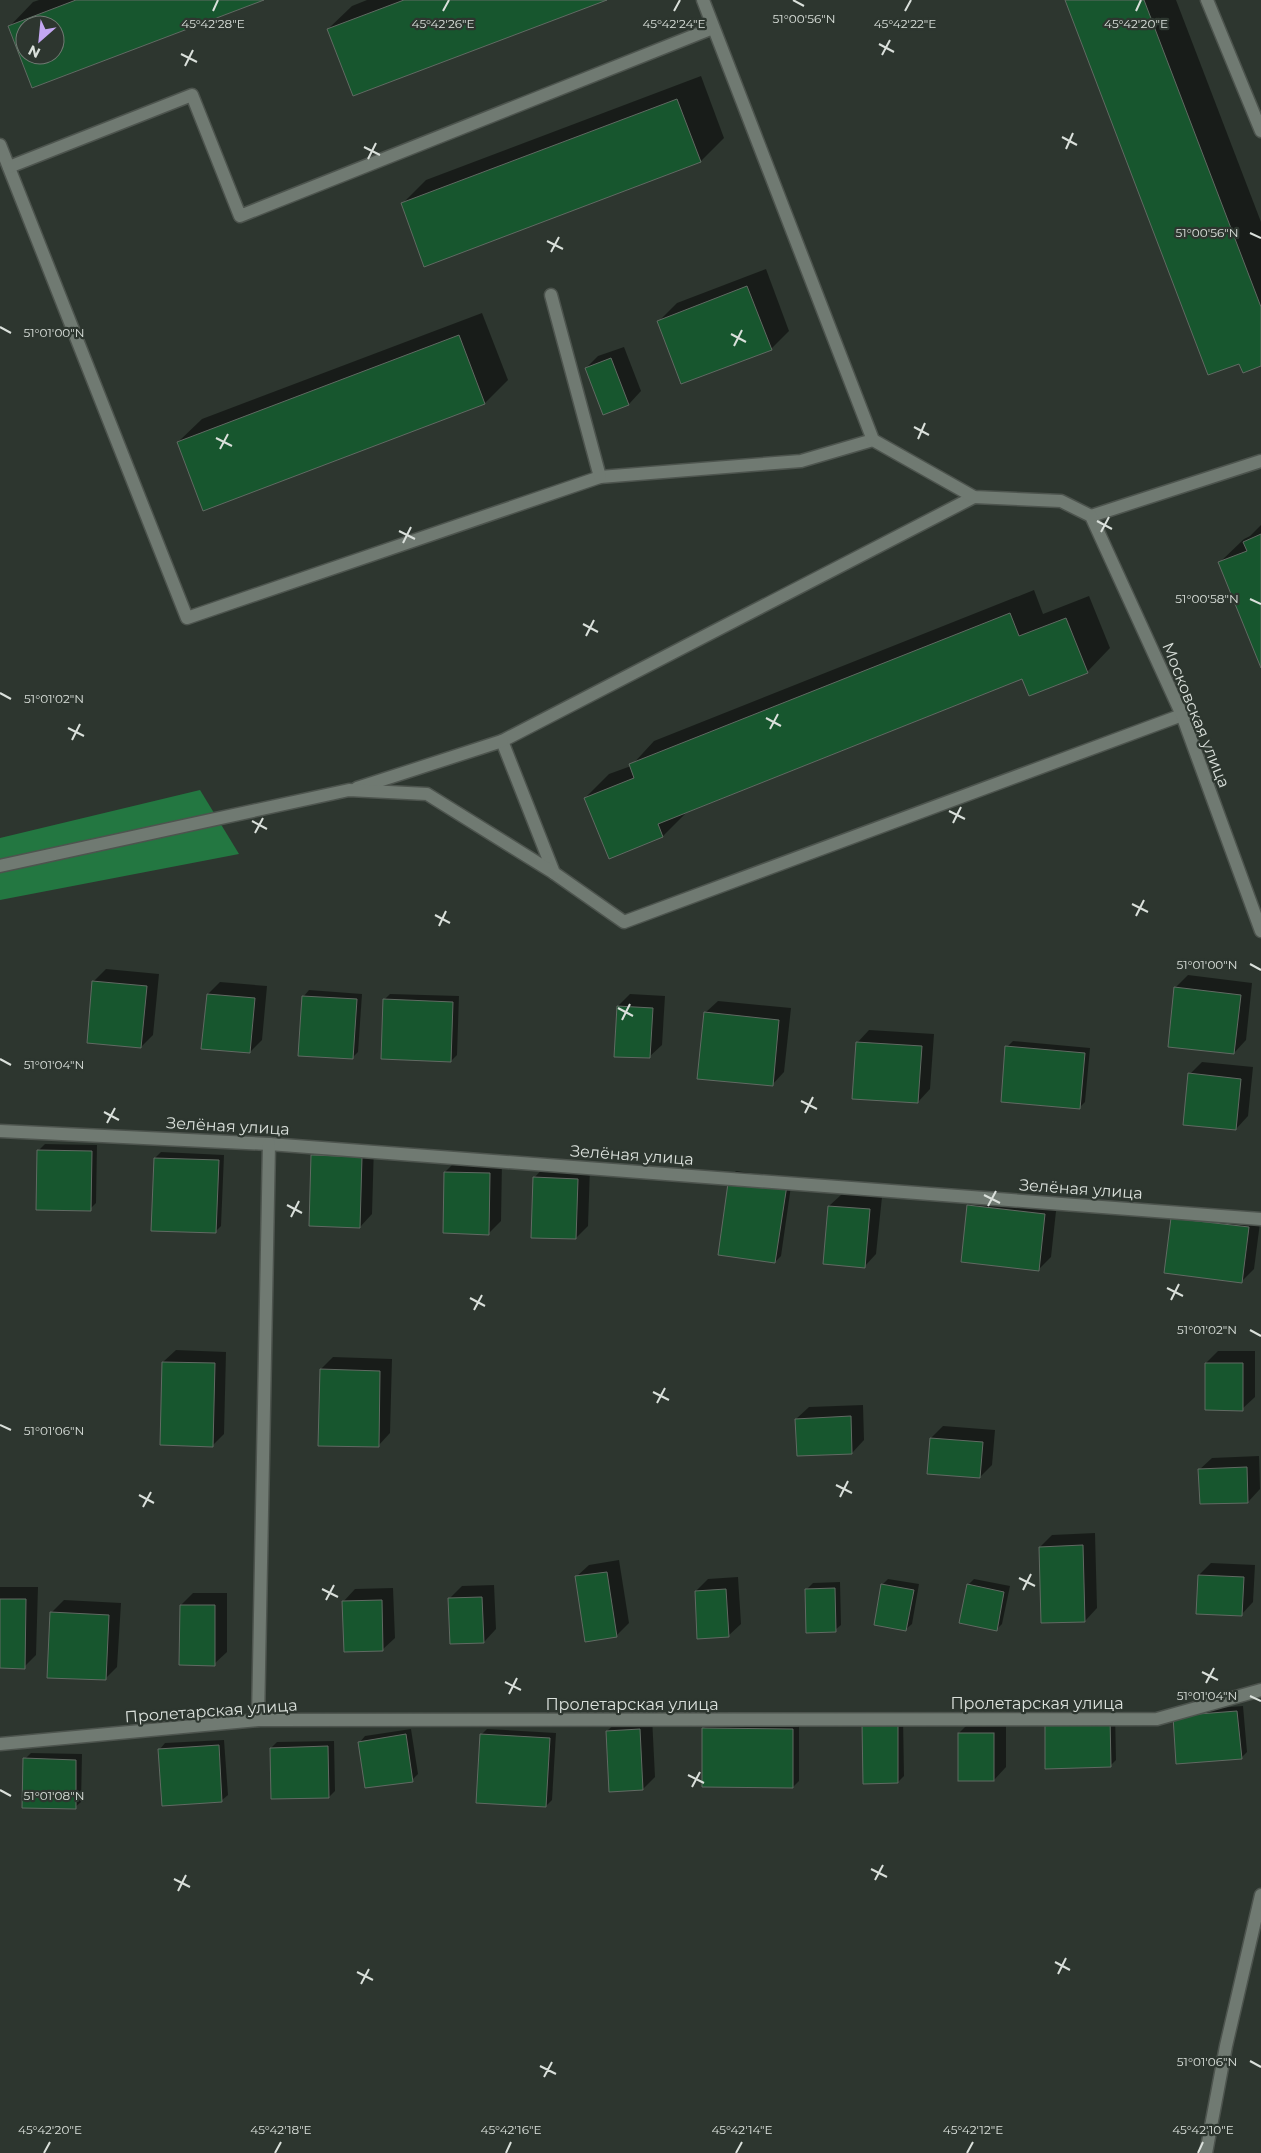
<svg xmlns="http://www.w3.org/2000/svg" width="1261" height="2153" font-family="Montserrat,sans-serif">
	<style>
		.forest { fill: #237741 }
		.shadow { fill: #0007; fill-rule: evenodd }
		.building { fill: #17562e; stroke: #616a63; fill-rule: evenodd }
		.lines { fill: none; stroke-linecap: round; stroke-linejoin: round }
		.service-casing { stroke: #4d544e; stroke-width: 15 }
		.minor-casing { stroke: #4d544e; stroke-width: 15 }
		.service { stroke: #707a72; stroke-width: 12 }
		.minor { stroke: #707a72; stroke-width: 12 }
		.ticks { fill: none; stroke: #dae0db; stroke-width: 2 }
		.labels { text-anchor: middle; dominant-baseline: central; stroke-width: 4.5; stroke-linejoin: round; paint-order: stroke }
		.street-label { font-size: 16px; fill: #dae0db; stroke: #2d362f }
		.ticks-label { font-size: 12px; text-anchor: middle; fill: #dae0db; stroke: #2d362f; stroke-width: 4.5; stroke-linejoin: round; paint-order: stroke }
	</style>
	<rect width="100%" height="100%" fill="#2d362f"/>
	<polygon class="forest" points="200,790 239,854 0,900 0,838"/>
	<g class="shadow">
		<path d="M 39,0 L 261,0 L 32,86 L 10,26 L 33,2 ZM 25,25 L 55,25 L 55,55 L 25,55 Z"/>
		<polygon points="367,0 604,0 328,29 352,6"/>
		<polygon points="1067,0 1176,0 1261,222 1261,365 1240,362"/>
		<polygon points="701,76 724,138 701,161 402,204 426,180"/>
		<polygon points="766,269 789,331 771,349 659,321 677,303"/>
		<polygon points="482,313 508,380 485,403 178,442 202,419"/>
		<polygon points="624,347 641,391 629,404 603,413 586,368 598,356"/>
		<polygon points="1261,525 1261,664 1220,562 1244,539 1250,536"/>
		<polygon points="1034,590 1043,614 1089,596 1110,648 1087,672 1023,678 686,813 663,836 585,798 609,774 631,766 654,741"/>
		<polygon points="106,969 159,974 153,1035 141,1047 93,982"/>
		<polygon points="1188,975 1252,983 1246,1040 1234,1053 1175,988"/>
		<polygon points="220,982 267,986 262,1040 250,1052 208,994"/>
		<polygon points="309,990 362,994 358,1052 352,1058 304,996"/>
		<polygon points="390,994 459,996 457,1055 451,1061 385,999"/>
		<polygon points="630,994 665,996 662,1045 649,1057 618,1006"/>
		<polygon points="718,1001 791,1008 784,1072 772,1085 705,1013"/>
		<polygon points="869,1030 934,1034 930,1089 918,1102 857,1043"/>
		<polygon points="1013,1041 1090,1048 1085,1102 1079,1108 1007,1047"/>
		<polygon points="1202,1062 1253,1067 1248,1116 1236,1129 1190,1074"/>
		<polygon points="324,1143 374,1145 372,1214 360,1227 312,1155"/>
		<polygon points="45,1144 97,1145 96,1203 90,1209 39,1150"/>
		<polygon points="161,1152 224,1155 221,1226 215,1232 155,1158"/>
		<polygon points="457,1160 502,1161 501,1221 489,1233 445,1172"/>
		<polygon points="546,1165 590,1167 588,1226 576,1238 534,1178"/>
		<polygon points="736,1171 792,1179 781,1256 775,1262 730,1177"/>
		<polygon points="842,1194 882,1197 876,1254 864,1267 829,1206"/>
		<polygon points="980,1194 1057,1202 1051,1257 1039,1269 968,1206"/>
		<polygon points="1184,1206 1261,1215 1254,1269 1242,1281 1172,1218"/>
		<polygon points="176,1350 226,1352 224,1434 212,1446 163,1362"/>
		<polygon points="1218,1351 1255,1351 1255,1397 1242,1409 1206,1363"/>
		<polygon points="333,1357 392,1359 390,1433 378,1446 321,1369"/>
		<polygon points="863,1405 864,1440 852,1453 796,1419 809,1407"/>
		<polygon points="943,1426 995,1430 992,1465 980,1477 931,1438"/>
		<polygon points="1259,1456 1260,1489 1248,1502 1199,1470 1212,1458"/>
		<polygon points="1095,1533 1097,1608 1085,1621 1040,1547 1052,1535"/>
		<polygon points="619,1560 629,1623 616,1636 576,1577 589,1565"/>
		<polygon points="1211,1563 1255,1565 1253,1602 1241,1615 1199,1575"/>
		<polygon points="738,1577 741,1624 728,1636 696,1591 708,1579"/>
		<polygon points="888,1579 919,1584 912,1624 906,1629 882,1585"/>
		<polygon points="974,1579 1010,1586 1002,1624 996,1630 968,1585"/>
		<polygon points="840,1582 841,1625 835,1630 807,1589 813,1583"/>
		<polygon points="494,1585 496,1629 484,1642 449,1599 462,1586"/>
		<polygon points="0,1587 38,1587 36,1655 24,1667 0,1667"/>
		<polygon points="393,1588 395,1638 382,1650 343,1602 355,1589"/>
		<polygon points="193,1593 227,1593 227,1652 214,1664 181,1605"/>
		<polygon points="64,1600 121,1603 117,1667 105,1679 51,1613"/>
		<polygon points="1243,1706 1247,1752 1241,1758 1180,1711"/>
		<polygon points="1115,1712 1116,1760 1110,1766 1052,1713"/>
		<polygon points="652,1717 655,1777 643,1789 607,1731 620,1719"/>
		<polygon points="903,1717 904,1776 898,1782 864,1783"/>
		<polygon points="971,1721 1006,1721 1006,1767 994,1780 959,1733"/>
		<polygon points="709,1723 799,1723 799,1781 793,1787 703,1729"/>
		<polygon points="411,1729 418,1774 412,1780 360,1742 365,1736"/>
		<polygon points="487,1729 556,1733 552,1800 546,1806 481,1735"/>
		<polygon points="224,1740 228,1795 222,1800 160,1749 165,1743"/>
		<polygon points="334,1741 335,1791 329,1797 271,1748 277,1742"/>
		<polygon points="31,1753 82,1754 81,1802 75,1807 25,1759"/>
	</g>
	<g class="building">
		<path d="M 76,0 L 264,0 L 32,88 L 8,26 ZM 25,25 L 55,25 L 55,55 L 25,55 Z"/>
		<polygon points="404,0 607,0 353,96 327,29"/>
		<polygon points="1065,0 1144,0 1261,307 1261,366 1243,373 1239,364 1208,375"/>
		<polygon points="677,99 701,162 424,267 401,203"/>
		<polygon points="747,286 772,350 681,384 657,321"/>
		<polygon points="459,335 485,404 203,511 177,442"/>
		<polygon points="611,358 629,405 603,415 585,368"/>
		<polygon points="1261,534 1261,668 1218,562 1247,551 1243,542"/>
		<polygon points="1010,613 1019,636 1066,618 1088,673 1029,696 1022,679 658,824 663,837 609,859 584,798 634,778 629,764"/>
		<polygon points="92,981 147,986 141,1048 87,1043"/>
		<polygon points="1174,987 1241,995 1234,1054 1168,1047"/>
		<polygon points="207,994 255,998 250,1053 201,1049"/>
		<polygon points="302,996 357,999 353,1059 298,1056"/>
		<polygon points="383,999 453,1002 451,1062 381,1059"/>
		<polygon points="617,1006 653,1008 650,1058 614,1057"/>
		<polygon points="704,1012 779,1020 773,1086 697,1079"/>
		<polygon points="856,1042 922,1046 918,1103 852,1099"/>
		<polygon points="1005,1046 1085,1053 1080,1109 1001,1102"/>
		<polygon points="1188,1073 1241,1079 1236,1130 1183,1125"/>
		<polygon points="37,1150 92,1151 91,1211 36,1210"/>
		<polygon points="311,1155 362,1157 360,1228 309,1226"/>
		<polygon points="154,1158 219,1160 216,1233 151,1231"/>
		<polygon points="444,1172 490,1173 489,1235 443,1233"/>
		<polygon points="729,1176 787,1185 775,1263 718,1255"/>
		<polygon points="533,1177 578,1179 576,1239 531,1238"/>
		<polygon points="967,1205 1045,1214 1039,1271 961,1262"/>
		<polygon points="828,1206 870,1209 865,1268 823,1264"/>
		<polygon points="1171,1218 1249,1227 1242,1283 1164,1273"/>
		<polygon points="162,1362 215,1363 213,1447 160,1445"/>
		<polygon points="1205,1363 1243,1363 1243,1411 1205,1410"/>
		<polygon points="320,1369 380,1371 379,1447 318,1446"/>
		<polygon points="851,1416 852,1454 797,1456 795,1419"/>
		<polygon points="930,1438 983,1442 980,1478 927,1474"/>
		<polygon points="1247,1467 1248,1503 1200,1504 1198,1469"/>
		<polygon points="1083,1545 1085,1622 1041,1623 1039,1547"/>
		<polygon points="607,1572 617,1637 585,1642 575,1576"/>
		<polygon points="1198,1575 1244,1577 1242,1616 1196,1614"/>
		<polygon points="881,1584 914,1590 906,1631 874,1625"/>
		<polygon points="967,1584 1004,1592 997,1631 959,1623"/>
		<polygon points="835,1588 836,1632 806,1633 805,1589"/>
		<polygon points="726,1589 729,1637 697,1639 695,1591"/>
		<polygon points="482,1597 484,1643 450,1644 448,1598"/>
		<polygon points="0,1599 26,1599 25,1669 0,1668"/>
		<polygon points="382,1600 383,1651 344,1652 342,1601"/>
		<polygon points="180,1605 215,1605 215,1666 179,1665"/>
		<polygon points="50,1612 109,1615 106,1680 47,1678"/>
		<polygon points="1237,1711 1242,1759 1176,1764 1173,1716"/>
		<polygon points="1110,1717 1111,1767 1045,1769 1045,1718"/>
		<polygon points="862,1722 898,1722 898,1783 863,1784"/>
		<polygon points="702,1728 793,1729 793,1788 702,1787"/>
		<polygon points="640,1729 643,1790 609,1792 606,1731"/>
		<rect x="958" y="1733" width="36" height="48"/>
		<polygon points="406,1734 413,1782 365,1788 358,1742"/>
		<polygon points="480,1734 550,1738 546,1807 476,1803"/>
		<polygon points="219,1745 222,1802 162,1806 158,1749"/>
		<polygon points="328,1746 329,1798 271,1799 270,1748"/>
		<polygon points="23,1758 76,1760 76,1809 22,1808"/>
	</g>
	<g class="lines">
		<defs>
			<g id="service">
				<polyline points="1207,0 1261,131"/>
				<polyline points="0,145 187,618 600,477 801,461 873,440"/>
				<polyline points="9,167 192,95 240,216 713,28"/>
				<polyline points="551,295 600,477"/>
				<polyline points="974,497 502,741 554,873 624,922 1182,715"/>
				<polyline points="1091,516 1261,461"/>
				<polyline points="357,788 502,741"/>
				<polyline points="0,866 349,790 427,794 554,873"/>
			</g>
			<g id="minor">
				<polyline points="703,0 873,440 974,497 1061,501 1091,516 1182,715 1261,931"/>
				<polyline points="0,1131 269,1144 1261,1219"/>
				<polyline points="258,1720 269,1144"/>
				<polyline points="0,1744 258,1720 1157,1719 1261,1690"/>
				<polyline points="1206,2153 1226,2046 1261,1895"/>
			</g>
		</defs>
		<use href="#service" class="service-casing"/>
		<use href="#minor" class="minor-casing"/>
		<use href="#service" class="service"/>
		<use href="#minor" class="minor"/>
	</g>
	<path class="ticks" d="M 793,0 L 804,6M 213,11 L 218,0M 443,11 L 449,0M 674,11 L 680,0M 905,11 L 911,0M 1136,11 L 1141,0M 879,44 L 894,52M 181,54 L 197,62M 882,55 L 890,40M 185,66 L 193,50M 1062,137 L 1077,145M 364,147 L 380,155M 1066,149 L 1073,133M 368,159 L 376,143M 1250,233 L 1261,238M 547,241 L 563,249M 551,252 L 559,237M 0,327 L 11,333M 731,334 L 746,342M 734,346 L 742,330M 914,427 L 929,435M 216,438 L 232,446M 918,439 L 925,423M 220,449 L 228,434M 1097,521 L 1112,529M 399,531 L 415,539M 1101,532 L 1109,517M 403,543 L 411,527M 1250,599 L 1261,604M 583,624 L 598,632M 586,636 L 594,620M 0,693 L 11,699M 766,718 L 781,726M 68,728 L 84,736M 770,729 L 778,714M 72,740 L 80,724M 949,811 L 965,819M 252,821 L 267,829M 953,823 L 961,807M 255,833 L 263,818M 1132,904 L 1148,912M 435,915 L 450,923M 1136,916 L 1144,900M 439,926 L 446,911M 1250,964 L 1261,970M 618,1008 L 633,1016M 622,1020 L 630,1004M 0,1059 L 11,1065M 801,1101 L 817,1109M 104,1112 L 119,1120M 805,1113 L 813,1097M 107,1123 L 115,1108M 984,1195 L 1000,1203M 287,1205 L 302,1213M 988,1206 L 996,1191M 291,1217 L 299,1201M 1167,1288 L 1183,1296M 470,1298 L 485,1306M 1171,1300 L 1179,1284M 474,1310 L 482,1295M 1250,1330 L 1261,1336M 653,1392 L 669,1400M 657,1403 L 665,1388M 0,1425 L 11,1430M 836,1485 L 852,1493M 139,1495 L 154,1503M 840,1497 L 848,1481M 143,1507 L 151,1492M 1019,1578 L 1035,1586M 322,1589 L 338,1597M 1023,1590 L 1031,1574M 326,1600 L 334,1585M 1202,1672 L 1218,1680M 505,1682 L 521,1690M 1206,1683 L 1214,1668M 509,1694 L 517,1678M 1250,1696 L 1261,1701M 688,1775 L 704,1783M 692,1787 L 700,1772M 0,1790 L 11,1796M 871,1869 L 887,1877M 174,1879 L 190,1887M 875,1880 L 883,1865M 178,1891 L 186,1875M 1055,1962 L 1070,1970M 357,1972 L 373,1980M 1058,1974 L 1066,1958M 361,1984 L 369,1969M 1250,2061 L 1261,2067M 540,2066 L 556,2074M 544,2077 L 552,2062M 44,2153 L 50,2142M 275,2153 L 281,2142M 506,2153 L 511,2142M 736,2153 L 742,2142M 967,2153 L 973,2142M 1198,2153 L 1203,2142"/>
	<g class="labels">
		<g class="street-label">
			<text transform="translate(1196 715) rotate(68)">Московская улица</text>
			<text transform="translate(228 1126) rotate(3)">Зелёная улица</text>
			<text transform="translate(632 1155) rotate(4)">Зелёная улица</text>
			<text transform="translate(1081 1189) rotate(4)">Зелёная улица</text>
			<text x="1037" y="1703">Пролетарская улица</text>
			<text x="632" y="1704">Пролетарская улица</text>
			<text transform="translate(211 1711) rotate(-4)">Пролетарская улица</text>
		</g>
	</g>
	<g class="ticks-label">
		<text x="804" y="23">51°00'56"N</text>
		<text x="213" y="28">45°42'28"E</text>
		<text x="443" y="28">45°42'26"E</text>
		<text x="674" y="28">45°42'24"E</text>
		<text x="905" y="28">45°42'22"E</text>
		<text x="1136" y="28">45°42'20"E</text>
		<text x="1207" y="237">51°00'56"N</text>
		<text x="54" y="337">51°01'00"N</text>
		<text x="1207" y="603">51°00'58"N</text>
		<text x="54" y="703">51°01'02"N</text>
		<text x="1207" y="969">51°01'00"N</text>
		<text x="54" y="1069">51°01'04"N</text>
		<text x="1207" y="1334">51°01'02"N</text>
		<text x="54" y="1435">51°01'06"N</text>
		<text x="1207" y="1700">51°01'04"N</text>
		<text x="54" y="1800">51°01'08"N</text>
		<text x="1207" y="2066">51°01'06"N</text>
		<text x="50" y="2134">45°42'20"E</text>
		<text x="281" y="2134">45°42'18"E</text>
		<text x="511" y="2134">45°42'16"E</text>
		<text x="742" y="2134">45°42'14"E</text>
		<text x="973" y="2134">45°42'12"E</text>
		<text x="1203" y="2134">45°42'10"E</text>
	</g>
	<g transform="translate(40 40) rotate(207)"><circle r="24" fill="#2d362f" stroke="#727a74"/>
	<path d="M0-4L9 19L0 12L-9 19Z" fill="#c3a7f2"/>
	<text y="-8" font-size="14" font-weight="bold" text-anchor="middle" fill="#dae0db">N</text>
	</g>
</svg>
